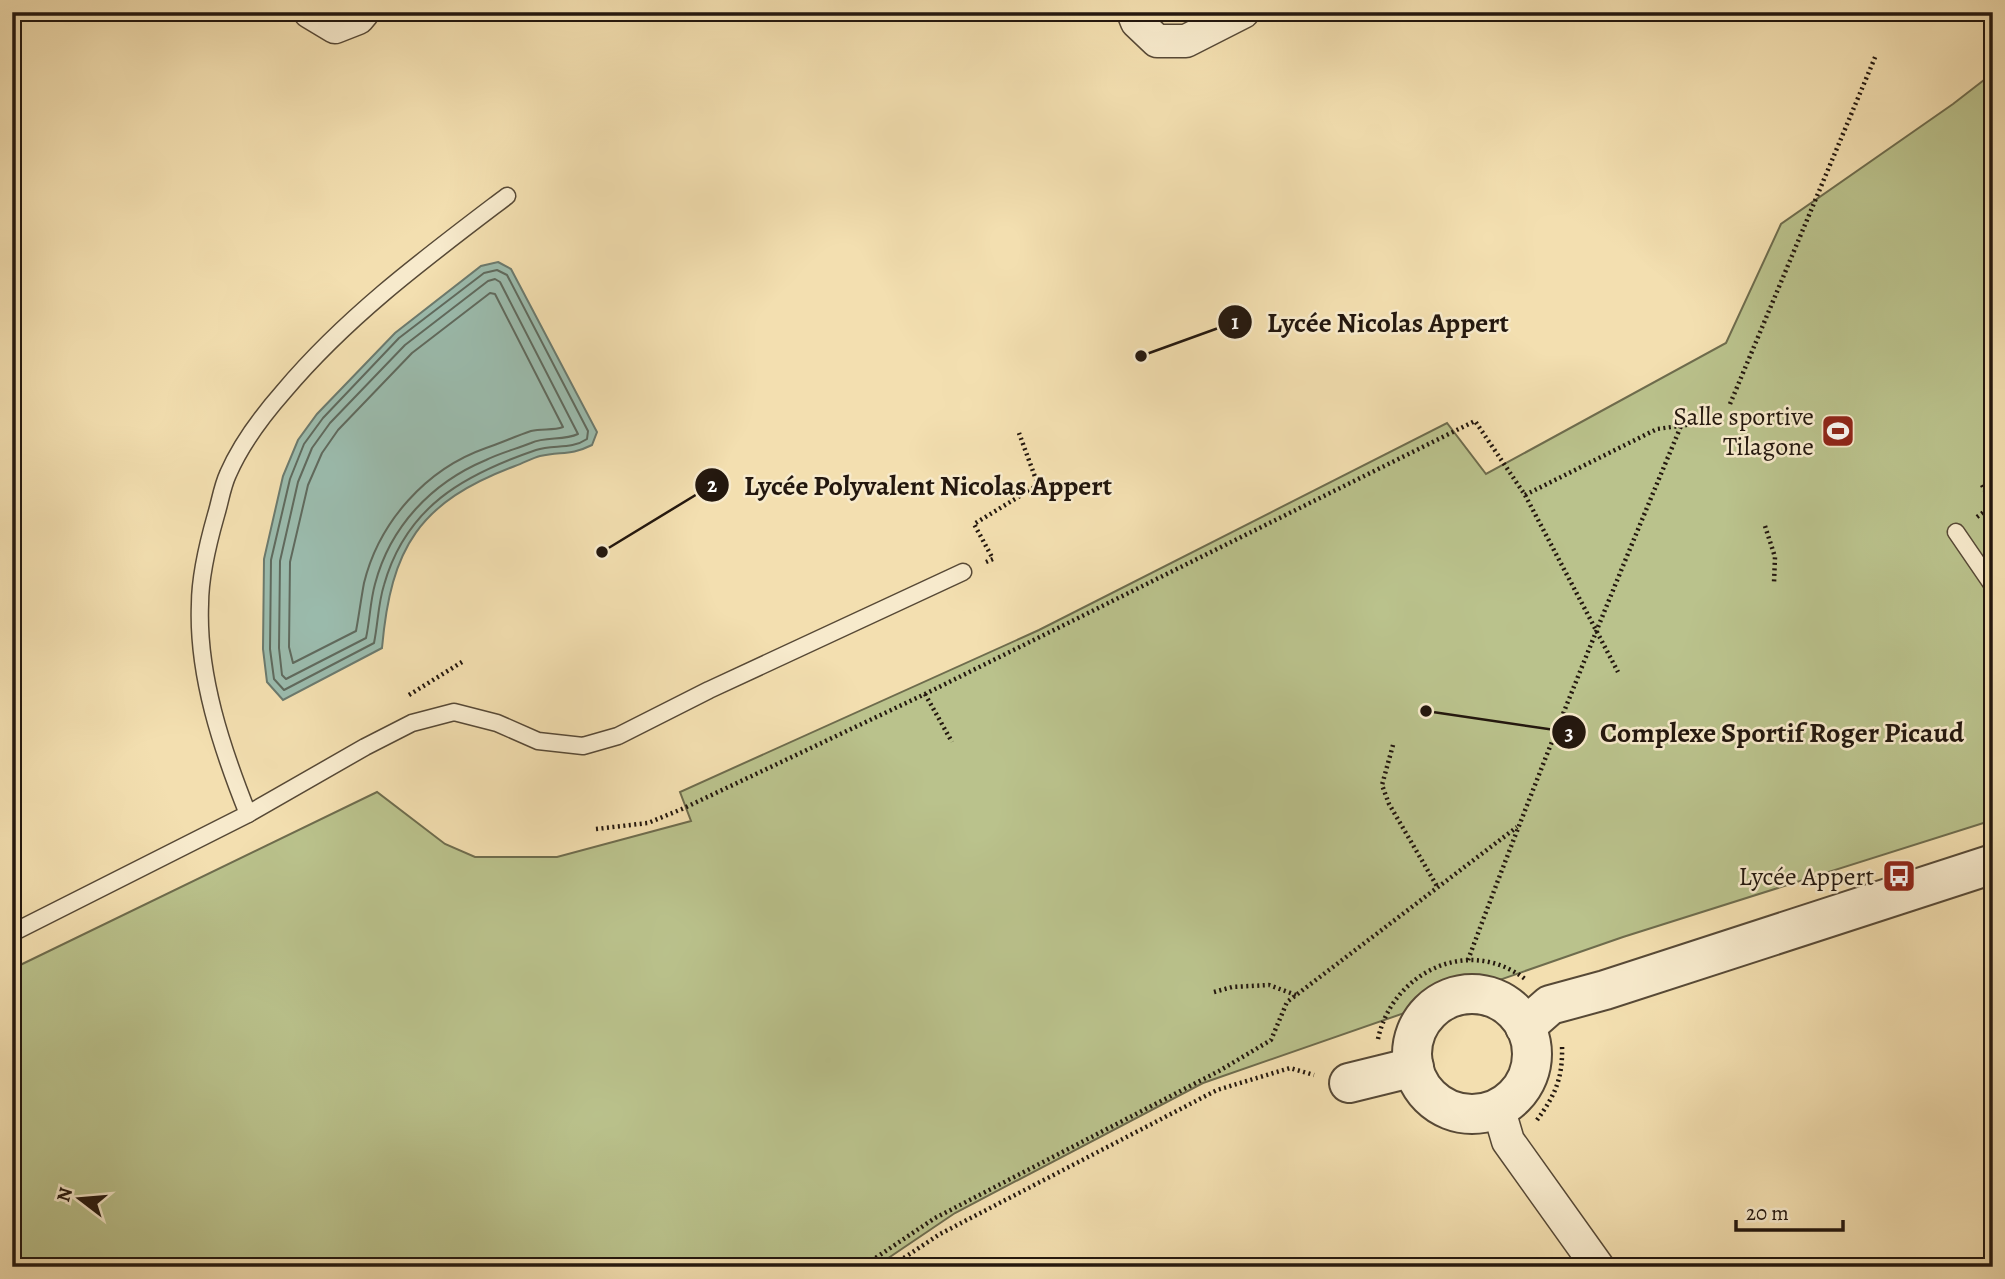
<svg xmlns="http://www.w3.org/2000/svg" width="2005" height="1279" font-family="Alegreya,serif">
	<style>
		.green { fill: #bac28c; stroke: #6e6c4d; stroke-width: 2 }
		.water { fill: #9bbcae; stroke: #6b7a6e; stroke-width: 2 }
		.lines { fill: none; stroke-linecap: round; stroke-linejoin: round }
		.shore { stroke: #5f6a5e; stroke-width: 2 }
		.service-casing { stroke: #574936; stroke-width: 19 }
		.minor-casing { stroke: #574936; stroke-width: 35 }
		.tertiary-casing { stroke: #574936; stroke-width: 42 }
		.path { stroke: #23170e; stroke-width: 4.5; stroke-dasharray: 2 3.5; stroke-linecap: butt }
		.service { stroke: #f7eacc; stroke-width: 16 }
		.minor { stroke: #f7eacc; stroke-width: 32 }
		.tertiary { stroke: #f7eacc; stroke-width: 38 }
		.labels { text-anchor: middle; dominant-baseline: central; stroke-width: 5; stroke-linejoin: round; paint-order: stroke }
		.poi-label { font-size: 26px; fill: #23170e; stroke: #f7eacc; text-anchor: end }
		.leader { fill: none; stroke: #23170e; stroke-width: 2.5 }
		.callout-dot { fill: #23170e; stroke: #f7eacc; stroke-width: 2.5 }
		.mark-label { font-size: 21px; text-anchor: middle; font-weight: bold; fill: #fff }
		.callout-label { font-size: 28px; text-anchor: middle; font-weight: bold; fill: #23170e; stroke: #f7eacc; stroke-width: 5; stroke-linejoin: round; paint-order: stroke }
	</style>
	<rect width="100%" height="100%" fill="#f3dfb0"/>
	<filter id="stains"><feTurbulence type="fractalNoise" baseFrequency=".00286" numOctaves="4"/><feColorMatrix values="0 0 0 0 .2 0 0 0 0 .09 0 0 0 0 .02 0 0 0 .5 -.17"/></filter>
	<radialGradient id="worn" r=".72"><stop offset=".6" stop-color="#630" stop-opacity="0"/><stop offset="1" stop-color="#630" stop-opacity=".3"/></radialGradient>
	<polygon class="green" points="1993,73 1993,820 1623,937 1203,1083 955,1213 875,1267 12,1267 12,969 377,792 445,844 475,857 557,857 691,821 680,792 1039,630 1447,423 1486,474 1726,343 1781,224 1953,104"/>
	<path class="water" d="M 498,262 L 511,269 L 597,432 L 592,445 C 570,456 561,451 540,456 C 532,458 524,463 515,466 C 419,502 391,547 382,648 L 283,700 L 267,682 L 263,649 L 264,559 L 283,476 L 298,440 L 317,414 L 395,333 L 481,266 Z"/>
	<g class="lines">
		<g class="shore">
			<path d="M 497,270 L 507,275 L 588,431 L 587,439 C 571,450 553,444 536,450 C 463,475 406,507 384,585 C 378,604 378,624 374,643 L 284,690 L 274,679 L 270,649 L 271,560 L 290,479 L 304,444 L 323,418 L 399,338 L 484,273 Z"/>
			<path d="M 495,279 L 500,282 L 578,434 C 563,441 546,436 531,443 C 516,449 500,453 486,460 C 431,483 390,527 375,584 C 370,602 370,620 366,638 L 286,679 L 282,675 L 279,648 L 280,561 L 298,482 L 312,448 L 330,423 L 405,345 L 488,281 Z"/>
			<path d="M 490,293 L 495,294 L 563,427 C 553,431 542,428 531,431 C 516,436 501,443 486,448 C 426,469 379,522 364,583 C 361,599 359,615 356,631 L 293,663 L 289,647 L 290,562 L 308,485 L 322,453 L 338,430 L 412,353 Z"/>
		</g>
		<defs>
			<g id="service">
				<polyline points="1956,532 1993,586"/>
				<path d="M 248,814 C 222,749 197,675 200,604 C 200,575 208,543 216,515 C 220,502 222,487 228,474 C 241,444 262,416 284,391 C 348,315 428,256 507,196"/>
				<polyline points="12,933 248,814 365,747 412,723 454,712 497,723 538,741 583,746 618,736 709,690 963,572"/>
			</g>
			<g id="minor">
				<polyline points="310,12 335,27 358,18 363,12"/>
				<polyline points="1133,12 1137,22 1157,41 1186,41 1243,12"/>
				<polyline points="1498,1107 1508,1141 1598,1267"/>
			</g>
			<g id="tertiary">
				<circle cx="1472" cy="1054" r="60"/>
				<polyline points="1525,1027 1550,1005 1605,990 1993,864"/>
				<polyline points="1349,1083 1414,1067"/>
			</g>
		</defs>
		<use href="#service" class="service-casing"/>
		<use href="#minor" class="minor-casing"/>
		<use href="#tertiary" class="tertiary-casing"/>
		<g class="path">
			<polyline points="1730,404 1876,55"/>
			<polyline points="1982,485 1993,505"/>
			<polyline points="1525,495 1657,429 1723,420"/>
			<polyline points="1977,517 1993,505"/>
			<polyline points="1765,526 1775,557 1774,583"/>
			<polyline points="986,562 993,559 974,524 1038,485 1019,433"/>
			<polyline points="925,694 952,742"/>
			<polyline points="409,695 462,662"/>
			<polyline points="1393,745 1382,785 1389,804 1438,888"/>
			<polyline points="596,829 648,823 682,809 925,694 1475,421 1525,495 1618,672"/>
			<path d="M 1468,960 C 1535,780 1607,603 1681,426"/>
			<polyline points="1214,992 1232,987 1269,985 1296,995"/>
			<path d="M 1378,1039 C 1392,973 1468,935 1525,979"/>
			<path d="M 1537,1120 C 1556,1094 1563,1077 1562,1045"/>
			<polyline points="862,1267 935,1218 1219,1071 1271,1040 1287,1002 1517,827"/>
			<polyline points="890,1267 940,1234 1217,1090 1290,1068 1314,1075"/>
		</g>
		<use href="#service" class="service"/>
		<use href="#minor" class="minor"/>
		<use href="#tertiary" class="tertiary"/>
	</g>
	<defs>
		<symbol id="stadium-square" viewBox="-11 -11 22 22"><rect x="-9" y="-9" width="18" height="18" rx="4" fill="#8f2418" stroke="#f7eacc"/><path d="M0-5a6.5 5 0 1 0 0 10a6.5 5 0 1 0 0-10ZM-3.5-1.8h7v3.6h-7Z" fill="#fff"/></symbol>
		<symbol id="bus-square" viewBox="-11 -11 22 22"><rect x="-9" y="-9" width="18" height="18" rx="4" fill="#8f2418" stroke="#f7eacc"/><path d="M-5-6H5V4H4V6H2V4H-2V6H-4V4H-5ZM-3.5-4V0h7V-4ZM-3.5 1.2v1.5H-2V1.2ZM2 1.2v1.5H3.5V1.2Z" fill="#fff"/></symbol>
	</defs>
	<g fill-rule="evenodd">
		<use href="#stadium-square" x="1819" y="412" width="38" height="38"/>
		<use href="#bus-square" x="1880" y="857" width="38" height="38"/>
	</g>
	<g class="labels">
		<g class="poi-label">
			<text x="1814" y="416">Salle sportive<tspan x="1814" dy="30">Tilagone</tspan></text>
			<text x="1874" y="876">Lycée Appert</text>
		</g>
	</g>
	<path class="leader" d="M1141 356L1235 322M602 552L712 485M1426 711L1569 732"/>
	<g class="callout-dot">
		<circle cx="1141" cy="356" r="7"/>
		<circle cx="602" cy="552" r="7"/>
		<circle cx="1426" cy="711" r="7"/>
		<circle cx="1235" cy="322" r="18"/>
		<circle cx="712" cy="485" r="18"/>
		<circle cx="1569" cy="732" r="18"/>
	</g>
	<g class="mark-label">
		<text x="1235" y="329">1</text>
		<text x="712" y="492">2</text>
		<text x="1569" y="740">3</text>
	</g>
	<g class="callout-label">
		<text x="1388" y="332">Lycée Nicolas Appert</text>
		<text x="928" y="495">Lycée Polyvalent Nicolas Appert</text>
		<text x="1782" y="742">Complexe Sportif Roger Picaud</text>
	</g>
	<rect width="2005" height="1279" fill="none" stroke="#f3dfb0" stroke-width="42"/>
	<rect x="14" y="14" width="1977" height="1251" fill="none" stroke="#23170e" stroke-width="3.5"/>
	<rect x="21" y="21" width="1963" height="1237" fill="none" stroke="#23170e" stroke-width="2"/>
	<g transform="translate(80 1199) rotate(286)" stroke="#f7eacc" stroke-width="5" paint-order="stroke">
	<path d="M0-5L12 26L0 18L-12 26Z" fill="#23170e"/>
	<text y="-10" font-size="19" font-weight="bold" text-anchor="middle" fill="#23170e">N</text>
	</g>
	<path d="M1736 1220v10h107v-10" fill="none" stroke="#23170e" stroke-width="3.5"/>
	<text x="1746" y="1220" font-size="21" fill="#23170e" stroke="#f7eacc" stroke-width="5" paint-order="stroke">20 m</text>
	<rect width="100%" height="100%" filter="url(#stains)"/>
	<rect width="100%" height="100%" fill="url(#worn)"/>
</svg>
